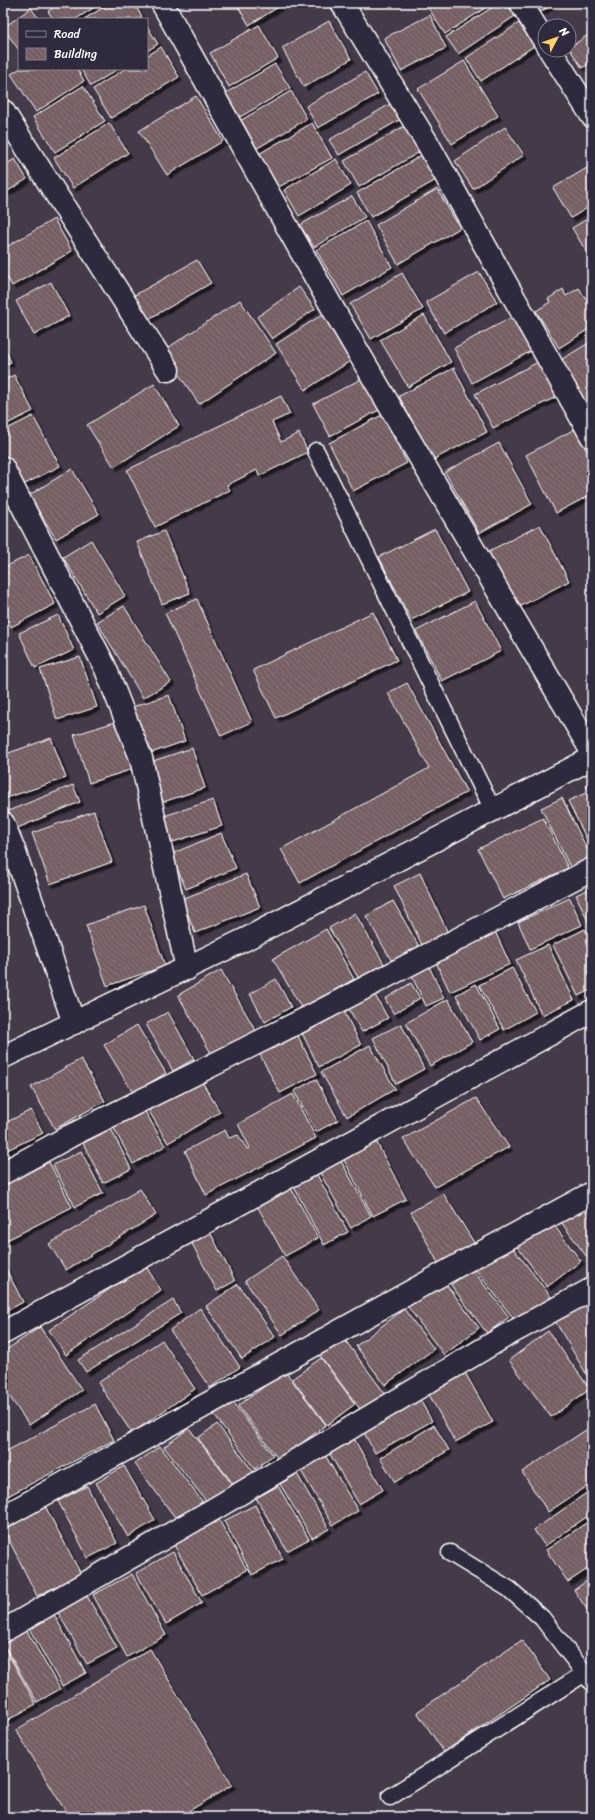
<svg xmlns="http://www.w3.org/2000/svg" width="595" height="1820" font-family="Sriracha,sans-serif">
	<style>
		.building { fill: url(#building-back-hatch); stroke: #fff; filter: url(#shadow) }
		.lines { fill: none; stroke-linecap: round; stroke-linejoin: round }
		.lane-casing { stroke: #fff; stroke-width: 19 }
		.street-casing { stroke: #fff; stroke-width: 25 }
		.lane { stroke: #2f2a3d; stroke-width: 16 }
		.street { stroke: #2f2a3d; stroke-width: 22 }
	</style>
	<defs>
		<pattern id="building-back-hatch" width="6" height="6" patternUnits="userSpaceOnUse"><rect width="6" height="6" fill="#755f64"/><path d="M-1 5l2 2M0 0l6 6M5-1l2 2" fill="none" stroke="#8a777b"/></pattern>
		<filter id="shadow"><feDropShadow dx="3.5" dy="3.5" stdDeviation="0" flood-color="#0009"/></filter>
	</defs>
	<rect width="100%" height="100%" fill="#443a49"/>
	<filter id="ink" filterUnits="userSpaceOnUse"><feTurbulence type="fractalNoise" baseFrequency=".025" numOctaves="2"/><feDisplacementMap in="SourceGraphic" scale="8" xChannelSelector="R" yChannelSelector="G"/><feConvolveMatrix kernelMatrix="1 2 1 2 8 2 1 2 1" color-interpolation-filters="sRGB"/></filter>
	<g filter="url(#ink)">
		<g class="building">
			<polygon points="61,3 101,3 76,19 53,19 48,11"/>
			<polygon points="111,3 134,3 142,17 138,19 84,19"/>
			<polygon points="236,3 285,3 249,25"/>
			<polygon points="425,3 493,3 445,34"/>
			<polygon points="499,3 506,3 515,16 458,54 446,37"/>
			<polygon points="531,3 555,3 537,14"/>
			<polygon points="31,8 39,19 19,19 19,50 3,28"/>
			<polygon points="430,15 446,48 401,71 384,38"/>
			<polygon points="329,21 351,59 304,87 282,48"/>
			<polygon points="519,23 534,46 481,81 466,58"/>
			<polygon points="259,25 278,58 229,87 210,53"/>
			<polygon points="147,26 158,44 147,51"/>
			<polygon points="592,32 592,62 582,68 569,48"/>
			<polygon points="161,47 179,77 111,118 93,89 125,69 147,69 147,56"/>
			<polygon points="464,61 498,116 452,144 418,89"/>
			<polygon points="275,64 290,88 233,121 219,97"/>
			<polygon points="19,69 77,69 84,81 36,112 11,74"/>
			<polygon points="81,69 118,69 91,86"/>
			<polygon points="365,72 378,94 318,128 306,106"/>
			<polygon points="83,86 105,121 55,152 33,117"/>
			<polygon points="291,91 307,119 254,150 238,122"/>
			<polygon points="196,96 223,141 167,175 139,131"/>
			<polygon points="397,100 406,116 339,155 329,140"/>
			<polygon points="109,123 128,153 73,188 54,158"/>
			<polygon points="312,123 332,158 275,189 257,155"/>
			<polygon points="408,124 423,150 359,187 344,161"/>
			<polygon points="505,127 524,155 473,189 455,161"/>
			<polygon points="422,155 436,180 371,217 357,193"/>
			<polygon points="15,159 27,179 3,194 3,166"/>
			<polygon points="336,159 351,185 299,216 284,190"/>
			<polygon points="592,165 592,205 571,218 553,188"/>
			<polygon points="437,189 460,228 398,264 376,225"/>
			<polygon points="352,196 365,217 314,247 300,225"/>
			<polygon points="592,216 592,261 572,228"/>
			<polygon points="54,219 72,251 12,286 3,270 3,249"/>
			<polygon points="366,221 392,267 343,296 316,250"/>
			<polygon points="197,260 211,283 147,320 133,296"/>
			<polygon points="479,272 497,302 444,333 426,302"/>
			<polygon points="402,273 423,309 371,339 350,304"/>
			<polygon points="51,282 69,316 34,335 16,301"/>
			<polygon points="299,287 315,309 272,339 257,317"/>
			<polygon points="579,288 592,308 592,327 559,348 536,311 550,302 548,299 563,289 566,296"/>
			<polygon points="240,300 276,353 199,404 163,351"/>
			<polygon points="323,314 352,360 305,390 276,344"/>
			<polygon points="424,315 451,362 408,387 380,340"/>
			<polygon points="514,316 533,350 472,383 454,348"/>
			<polygon points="592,341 592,418 554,364"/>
			<polygon points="3,345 11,362 3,366"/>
			<polygon points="542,360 560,395 493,428 475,394"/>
			<polygon points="454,368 487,432 432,460 399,396"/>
			<polygon points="14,375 33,411 3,426 3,381"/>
			<polygon points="365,377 381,409 330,436 313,404"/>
			<polygon points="154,384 179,426 114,467 87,425"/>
			<polygon points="281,396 290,414 272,422 281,442 299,433 308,452 259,476 257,470 227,485 230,490 155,527 127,470"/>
			<polygon points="382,415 407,463 353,491 329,443"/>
			<polygon points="33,416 60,466 21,486 3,451 3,431"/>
			<polygon points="575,429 592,461 592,494 556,513 526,455"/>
			<polygon points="499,443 532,504 479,533 445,472"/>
			<polygon points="72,469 99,514 56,539 29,495"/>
			<polygon points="540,525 569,581 517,608 487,552"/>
			<polygon points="435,529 468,592 411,620 379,557"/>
			<polygon points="164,531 190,593 162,604 137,542"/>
			<polygon points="91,540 125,596 97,613 63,557"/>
			<polygon points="29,555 55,604 11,627 3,612 3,568"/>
			<polygon points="197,599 252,722 221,736 165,613"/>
			<polygon points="475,601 501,651 442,681 416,631"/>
			<polygon points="124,606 171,682 143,698 97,622"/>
			<polygon points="373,612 397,660 276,718 253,670"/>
			<polygon points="58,615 74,650 35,668 19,633"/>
			<polygon points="80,657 97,707 57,720 40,669"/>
			<polygon points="407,683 467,792 300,883 281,849 429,768 388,693"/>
			<polygon points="169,695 185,741 148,754 132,707"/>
			<polygon points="118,721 133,769 89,783 74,735"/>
			<polygon points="51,738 66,778 3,799 3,755"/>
			<polygon points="192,748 205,788 163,802 150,762"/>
			<polygon points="592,782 592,796 586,785"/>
			<polygon points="73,785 80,802 15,829 8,811"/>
			<polygon points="588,792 592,799 592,850 568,801"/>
			<polygon points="562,798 592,859 572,871 541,808"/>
			<polygon points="213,800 222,826 170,843 161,817"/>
			<polygon points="94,811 112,862 50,884 32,833"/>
			<polygon points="543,818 568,868 503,899 478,849"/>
			<polygon points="221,833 236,868 186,889 171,854"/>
			<polygon points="420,873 449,935 423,947 394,886"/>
			<polygon points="246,874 260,907 195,933 182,899"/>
			<polygon points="592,888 592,922 589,923 576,895"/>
			<polygon points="570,898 582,925 530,949 518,922"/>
			<polygon points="393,901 421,950 394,965 366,916"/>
			<polygon points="144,905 165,966 107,986 86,925"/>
			<polygon points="355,913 387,969 362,984 329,928"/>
			<polygon points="326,929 354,979 302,1009 273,959"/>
			<polygon points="494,929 510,964 450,992 434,958"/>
			<polygon points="585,929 592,943 592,989 578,996 553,945"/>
			<polygon points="548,945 574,1000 542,1015 516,960"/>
			<polygon points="427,962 444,998 426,1006 409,970"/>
			<polygon points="512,968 536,1012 504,1030 479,985"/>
			<polygon points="221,970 256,1031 212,1055 178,995"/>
			<polygon points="276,979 291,1007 265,1022 250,994"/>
			<polygon points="411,983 420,998 394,1014 385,999"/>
			<polygon points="476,984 500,1029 480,1040 456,995"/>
			<polygon points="371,988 388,1018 362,1032 345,1002"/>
			<polygon points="448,999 472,1042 430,1066 406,1023"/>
			<polygon points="343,1009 361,1045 319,1067 301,1031"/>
			<polygon points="168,1012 194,1059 173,1071 146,1024"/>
			<polygon points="401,1024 424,1069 396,1084 373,1038"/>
			<polygon points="137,1025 166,1073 133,1093 104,1045"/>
			<polygon points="297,1034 317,1074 280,1093 259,1053"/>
			<polygon points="370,1045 395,1089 347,1117 321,1072"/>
			<polygon points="81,1059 105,1101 55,1129 31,1087"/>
			<polygon points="198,1075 220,1112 168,1143 146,1106"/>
			<polygon points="316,1079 338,1120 316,1132 294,1091"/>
			<polygon points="293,1094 316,1138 206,1195 185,1151 225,1130 229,1138 238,1135 247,1149 250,1148 238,1124"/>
			<polygon points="476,1098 509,1147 435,1187 403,1139"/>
			<polygon points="142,1106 165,1146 133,1164 111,1123"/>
			<polygon points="31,1110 43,1133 3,1152 3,1124"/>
			<polygon points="111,1129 131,1169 103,1183 83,1143"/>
			<polygon points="376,1141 406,1199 373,1216 343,1158"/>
			<polygon points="81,1151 103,1193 75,1207 53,1165"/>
			<polygon points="340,1159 371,1216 351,1228 319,1171"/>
			<polygon points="49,1162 72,1207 5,1241 3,1237 3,1186"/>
			<polygon points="316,1173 348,1232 324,1245 293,1185"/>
			<polygon points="290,1186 318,1238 285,1256 256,1204"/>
			<polygon points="140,1189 156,1215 66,1270 49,1244"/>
			<polygon points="443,1193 475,1244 439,1265 411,1212"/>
			<polygon points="582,1207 592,1220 592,1264 561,1222"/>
			<polygon points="550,1220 581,1261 547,1287 516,1245"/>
			<polygon points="207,1226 235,1281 217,1291 188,1236"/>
			<polygon points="510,1244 551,1297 517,1323 476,1270"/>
			<polygon points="282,1256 319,1310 282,1335 245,1281"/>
			<polygon points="3,1263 23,1302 3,1313"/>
			<polygon points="145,1265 161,1290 66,1355 49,1330"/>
			<polygon points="472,1269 509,1317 487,1333 451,1285"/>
			<polygon points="443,1280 479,1328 444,1355 408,1307"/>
			<polygon points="238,1284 275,1337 242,1359 206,1306"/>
			<polygon points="592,1299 592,1375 588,1377 555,1321"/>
			<polygon points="173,1300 181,1313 86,1372 78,1360"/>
			<polygon points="200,1308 240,1367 210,1388 170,1330"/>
			<polygon points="404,1309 434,1349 385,1385 356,1346"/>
			<polygon points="40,1327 82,1390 29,1425 3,1387 3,1352"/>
			<polygon points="548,1331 590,1389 551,1417 509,1360"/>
			<polygon points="342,1336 386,1395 363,1413 319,1354"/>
			<polygon points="162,1340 195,1389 132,1433 98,1383"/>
			<polygon points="321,1358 355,1404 327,1425 292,1379"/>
			<polygon points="463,1369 493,1422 455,1442 426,1389"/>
			<polygon points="285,1371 326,1425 279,1460 238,1406"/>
			<polygon points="419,1398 432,1421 375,1453 362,1429"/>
			<polygon points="232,1401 273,1455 255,1469 214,1415"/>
			<polygon points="95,1404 114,1440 4,1498 3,1453"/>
			<polygon points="217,1424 255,1474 236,1488 198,1438"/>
			<polygon points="434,1425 449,1450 395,1482 380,1458"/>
			<polygon points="592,1426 592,1483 548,1512 522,1472"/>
			<polygon points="189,1428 235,1488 210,1506 164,1447"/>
			<polygon points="352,1435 383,1490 359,1504 327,1449"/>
			<polygon points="160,1446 205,1505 180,1524 135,1464"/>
			<polygon points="322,1450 358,1511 333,1525 297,1464"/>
			<polygon points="124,1466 155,1520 128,1537 96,1483"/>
			<polygon points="297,1474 329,1529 312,1538 280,1484"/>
			<polygon points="87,1486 117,1543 88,1558 58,1501"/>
			<polygon points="278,1486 309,1539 287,1551 256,1498"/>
			<polygon points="592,1489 592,1513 545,1546 534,1530"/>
			<polygon points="255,1505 283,1559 252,1575 224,1521"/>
			<polygon points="45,1506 81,1574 37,1596 3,1528"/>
			<polygon points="592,1519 592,1566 568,1582 546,1550"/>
			<polygon points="219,1520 247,1570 202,1595 174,1545"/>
			<polygon points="173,1552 202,1603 166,1624 136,1573"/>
			<polygon points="132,1574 166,1635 127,1657 93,1595"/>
			<polygon points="592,1577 592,1617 574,1590"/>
			<polygon points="87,1596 117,1648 87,1664 58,1612"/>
			<polygon points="52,1611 86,1673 62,1686 27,1625"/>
			<polygon points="23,1624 60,1689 37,1702 3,1643 3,1636"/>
			<polygon points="522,1640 550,1680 444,1752 417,1712"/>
			<polygon points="3,1645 36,1704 6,1721 3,1715"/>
			<polygon points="150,1649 232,1785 179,1817 69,1817 16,1730"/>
		</g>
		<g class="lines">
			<defs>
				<g id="lane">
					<polyline points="316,451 493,810"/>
					<polyline points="450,1553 509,1589 542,1618 592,1683"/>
					<polyline points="390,1797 585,1673"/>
				</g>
				<g id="street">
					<polyline points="162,3 336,314 592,752"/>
					<polyline points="342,3 428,144 592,437"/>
					<polyline points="521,3 545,42"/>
					<polyline points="550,50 592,116"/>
					<polyline points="3,111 168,370"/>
					<polyline points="3,468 105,667 141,758 187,969"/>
					<polyline points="3,823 14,850 74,1023"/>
					<polyline points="3,1057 246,939 592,758"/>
					<polyline points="3,1173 70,1136 307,1018 592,869"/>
					<polyline points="3,1333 592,1011"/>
					<polyline points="3,1517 466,1261 592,1193"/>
					<polyline points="3,1631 214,1509 507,1335 592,1289"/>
				</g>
			</defs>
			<use href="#lane" class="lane-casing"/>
			<use href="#street" class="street-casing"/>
			<use href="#lane" class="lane"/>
			<use href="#street" class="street"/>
		</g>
	</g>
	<rect width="595" height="1820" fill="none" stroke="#2f2a3d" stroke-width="16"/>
	<rect x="8" y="8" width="579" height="1804" fill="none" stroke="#fff" stroke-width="1.5" filter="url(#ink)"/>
	<rect x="18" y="18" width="130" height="52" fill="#2f2a3d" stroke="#827f8b"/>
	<rect x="26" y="31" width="20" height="6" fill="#2f2a3d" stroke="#827f8b"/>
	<text x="54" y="38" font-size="12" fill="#ffffff">Road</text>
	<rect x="26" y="48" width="20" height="12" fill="url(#building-back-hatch)" stroke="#827f8b"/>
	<text x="54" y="58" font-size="12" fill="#ffffff">Building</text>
	<g transform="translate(557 38) rotate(49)"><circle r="19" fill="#2f2a3d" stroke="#827f8b"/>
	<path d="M0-3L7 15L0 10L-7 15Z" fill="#ffd166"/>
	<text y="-6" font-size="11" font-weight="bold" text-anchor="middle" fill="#ffffff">N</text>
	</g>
</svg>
